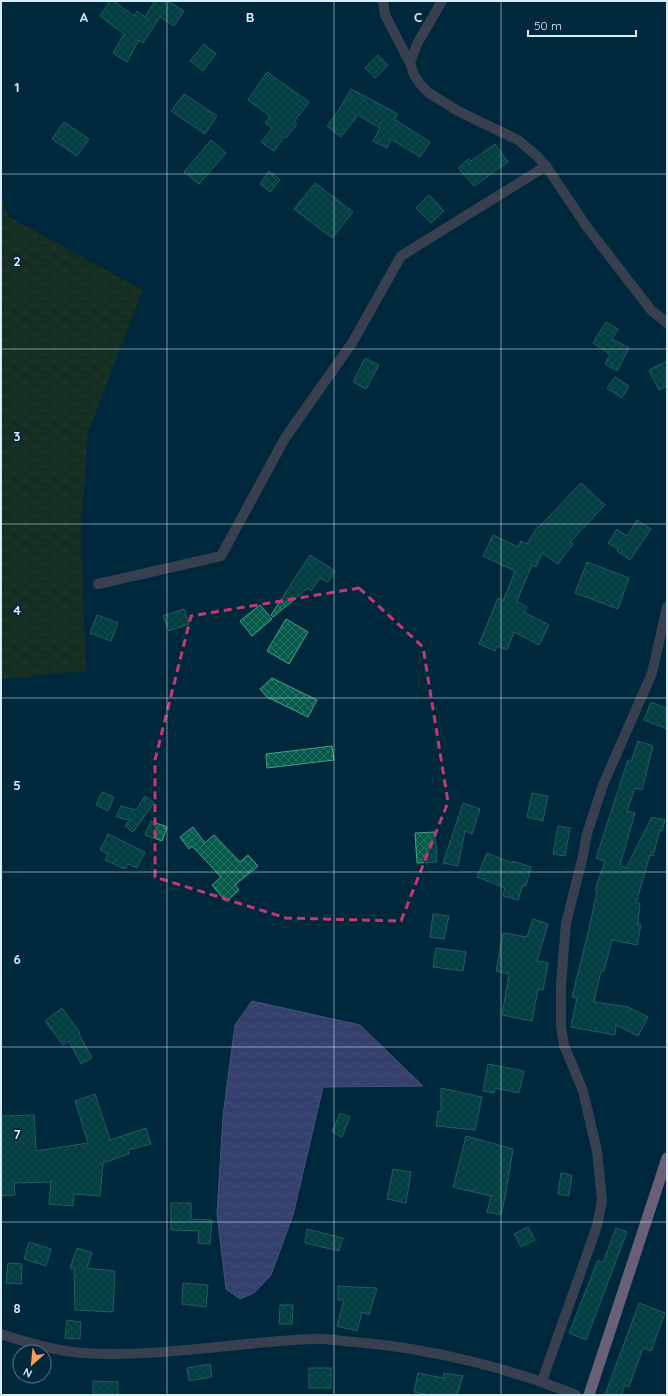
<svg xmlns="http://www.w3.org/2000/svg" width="668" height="1396" font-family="Quicksand,sans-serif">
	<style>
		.wetland { fill: url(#wetland-marsh) }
		.water { fill: url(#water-waves); stroke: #9389c4 }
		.building { fill: url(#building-cross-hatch); stroke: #44a28c }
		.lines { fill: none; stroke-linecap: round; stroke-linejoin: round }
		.minor { stroke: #7d5e69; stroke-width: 10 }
		.trunk { stroke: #e9a4be; stroke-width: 11 }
		.marked { fill: none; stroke: #c53873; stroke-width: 3; stroke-dasharray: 8 5; stroke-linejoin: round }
		.grid { fill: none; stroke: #d9eefb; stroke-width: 1; stroke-opacity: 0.55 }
		.grid-label { font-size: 13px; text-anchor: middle; font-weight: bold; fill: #d9eefb; stroke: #00283c; stroke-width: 4; stroke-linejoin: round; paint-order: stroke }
	</style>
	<defs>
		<pattern id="wetland-marsh" width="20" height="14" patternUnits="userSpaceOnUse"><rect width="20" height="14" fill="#303503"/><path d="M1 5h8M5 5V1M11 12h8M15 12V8" fill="none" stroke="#44491c"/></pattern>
		<pattern id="water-waves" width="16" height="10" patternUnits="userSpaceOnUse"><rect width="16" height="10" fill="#755eac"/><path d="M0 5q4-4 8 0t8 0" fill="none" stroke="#8e7dbc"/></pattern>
		<pattern id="building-cross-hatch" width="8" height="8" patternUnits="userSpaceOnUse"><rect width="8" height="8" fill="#055949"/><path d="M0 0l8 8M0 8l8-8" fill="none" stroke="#297164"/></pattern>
	</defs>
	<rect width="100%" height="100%" fill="#00283c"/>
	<polygon class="wetland" points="1,192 8,216 143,290 88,432 81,533 86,671 1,679"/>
	<polygon class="water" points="252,1001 360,1025 423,1086 323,1087 293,1215 271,1275 254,1293 240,1299 226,1289 217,1214 223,1116 235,1025"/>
	<g class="building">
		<polygon points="110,1 114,1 134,16 137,11 145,17 155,1 167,1 184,11 174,26 160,17 143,43 139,40 127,62 113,53 124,34 100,16"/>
		<polygon points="204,44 216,54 203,71 190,61"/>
		<polygon points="378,55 388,65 375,78 365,68"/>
		<polygon points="267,72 309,102 294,122 297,124 286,138 284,137 274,151 261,142 272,128 265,123 270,116 248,100"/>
		<polygon points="351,89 398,114 394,119 430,142 420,157 391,139 387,148 373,141 380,128 358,115 341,137 327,126 340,108"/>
		<polygon points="184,94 217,116 205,134 171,111"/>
		<polygon points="64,122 89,139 77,156 52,139"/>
		<polygon points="211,140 226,153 199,184 184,172"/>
		<polygon points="495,144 508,162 474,186 458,168 469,159 471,161"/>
		<polygon points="269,171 280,180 270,192 260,184"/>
		<polygon points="315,183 353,212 332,238 294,209"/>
		<polygon points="429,195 444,211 431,223 416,208"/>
		<polygon points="606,322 618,329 612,339 629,348 617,371 605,364 610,354 593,343"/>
		<polygon points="365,358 379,365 366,389 353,382"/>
		<polygon points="667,361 667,386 659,390 649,370"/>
		<polygon points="615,377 629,386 622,398 607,388"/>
		<polygon points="581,483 605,505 570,542 573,544 558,564 542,553 536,567 532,565 517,601 527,607 524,612 549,625 539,645 514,632 507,650 497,646 495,651 479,644 498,598 503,601 515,571 483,556 493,535 518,547 521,541 527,544 538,526 539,527"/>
		<polygon points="637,520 651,529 630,560 617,551 618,549 608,543 617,529 627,536"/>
		<polygon points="310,555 335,571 328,582 320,578 311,591 308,588 273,617 271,615"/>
		<polygon points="587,562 629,578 618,609 575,593"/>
		<polygon points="260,605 272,619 252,636 240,621"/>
		<polygon points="184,609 189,624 169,631 163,616"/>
		<polygon points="97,615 118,623 111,641 90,633"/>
		<polygon points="286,619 308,632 289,664 267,651"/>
		<polygon points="272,678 317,700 308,717 267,697 260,689"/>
		<polygon points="651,702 667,709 667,729 644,720"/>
		<polygon points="638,741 653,746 642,790 635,788 627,811 635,813 620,865 626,868 652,817 665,820 662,831 660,830 653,856 650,855 636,903 640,903 638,924 641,925 637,945 612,940 604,971 601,971 594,1002 628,1007 648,1017 638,1036 616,1025 615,1035 571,1027 577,998 572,997 589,929 597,891 595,890 605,861 596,858 628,760 631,762"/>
		<polygon points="332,746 334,760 267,768 266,754"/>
		<polygon points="102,792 114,797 108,811 96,805"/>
		<polygon points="532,793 548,796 543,821 527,817"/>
		<polygon points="145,796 154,803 133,832 125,826 129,820 116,817 121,806 136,810"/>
		<polygon points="463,803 480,809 472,834 465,831 458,866 443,863"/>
		<polygon points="151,821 167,827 162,841 145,835"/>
		<polygon points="558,826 570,828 565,856 553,854"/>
		<polygon points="193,827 205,843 214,835 240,862 248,855 258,866 235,885 239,890 226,902 212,885 221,877 192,846 189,849 180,837"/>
		<polygon points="435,832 437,862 417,863 415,833"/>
		<polygon points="108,834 145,852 137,868 128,864 125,869 105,860 108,854 100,850"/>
		<polygon points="487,853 512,863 513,861 531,867 526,886 523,885 518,900 503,896 505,888 477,877"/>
		<polygon points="433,914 449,916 444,939 430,937"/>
		<polygon points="533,919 548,924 537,961 548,963 543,990 538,989 532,1021 502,1015 509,974 496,971 503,933 527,937"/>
		<polygon points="436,948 466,952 463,971 433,967"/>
		<polygon points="62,1008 80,1033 79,1034 92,1058 81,1064 69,1041 63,1045 45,1021"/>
		<polygon points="488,1064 524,1071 519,1093 495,1088 494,1093 483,1091"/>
		<polygon points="441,1088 482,1097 475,1130 436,1126 438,1111 441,1112"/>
		<polygon points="95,1094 110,1140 146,1128 151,1144 128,1150 129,1154 103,1163 100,1196 74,1194 73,1206 49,1204 51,1182 14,1183 15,1195 1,1196 1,1116 34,1115 36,1151 88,1143 75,1101"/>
		<polygon points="340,1113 350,1117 342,1137 332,1132"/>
		<polygon points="466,1136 513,1149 506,1193 501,1215 487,1212 491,1196 453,1187"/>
		<polygon points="393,1169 411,1172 406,1203 387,1199"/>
		<polygon points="561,1173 572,1175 569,1196 558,1194"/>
		<polygon points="171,1203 191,1203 191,1219 212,1220 210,1244 198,1243 199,1231 171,1230"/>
		<polygon points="528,1227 535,1240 521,1247 514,1234"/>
		<polygon points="616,1228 627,1232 586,1340 569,1333 598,1260 603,1263"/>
		<polygon points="307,1229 343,1238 339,1251 305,1243"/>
		<polygon points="29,1242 51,1249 46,1266 24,1259"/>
		<polygon points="77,1248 92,1253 87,1268 115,1271 113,1312 75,1310 74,1269 70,1268"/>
		<polygon points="8,1263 22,1264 21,1284 6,1283"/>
		<polygon points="183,1283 208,1285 206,1307 182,1304"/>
		<polygon points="338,1286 377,1288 369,1315 362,1312 357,1331 337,1326 344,1300 338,1300"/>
		<polygon points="639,1303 665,1313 651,1351 643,1348 629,1387 625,1385 621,1395 605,1395"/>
		<polygon points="280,1305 293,1305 292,1324 279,1324"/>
		<polygon points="67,1320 81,1322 80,1339 65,1338"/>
		<polygon points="210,1364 212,1377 189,1381 187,1368"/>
		<rect x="309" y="1368" width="22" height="20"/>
		<polygon points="418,1373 443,1378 444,1373 463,1376 457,1395 428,1395 414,1392"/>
		<polygon points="93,1381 118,1382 118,1395 93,1395"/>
	</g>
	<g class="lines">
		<g class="minor">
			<polyline points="383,1 385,15 410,63"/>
			<polyline points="442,1 417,44 410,63 414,75 421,85 429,93 458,111 518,140 536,155 546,166 587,227 651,310 667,323"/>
			<polyline points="98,584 221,556 285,438 352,343 401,256 546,166"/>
			<path d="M 1,1334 C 28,1343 55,1351 83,1353 C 159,1358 236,1342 312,1339 C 325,1338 340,1341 354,1342 C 428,1348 507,1367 576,1395"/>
			<polyline points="542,1381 597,1226 602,1200 597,1151 583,1091 564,1045 561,1027 561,984 566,923 582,860 587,834 603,785 652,673 667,607"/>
		</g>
		<polyline class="trunk" points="589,1395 667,1158"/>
	</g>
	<path d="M0 0H668V1396H0ZM 359,588 L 423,647 L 448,802 L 401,921 L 286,918 L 155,877 L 155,760 L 191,616 Z" fill="#00283c" fill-opacity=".55" fill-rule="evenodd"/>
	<path class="marked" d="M 359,588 L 423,647 L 448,802 L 401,921 L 286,918 L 155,877 L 155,760 L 191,616 Z"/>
	<path class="grid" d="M 167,1 L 167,1395M 334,1 L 334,1395M 501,1 L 501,1395M 1,174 L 667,174M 1,349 L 667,349M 1,524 L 667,524M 1,698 L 667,698M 1,872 L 667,872M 1,1047 L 667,1047M 1,1222 L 667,1222"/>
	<g class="grid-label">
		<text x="84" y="22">A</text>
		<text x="250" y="22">B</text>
		<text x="418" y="22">C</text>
		<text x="17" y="92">1</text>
		<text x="17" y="266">2</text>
		<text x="17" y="441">3</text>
		<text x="17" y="615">4</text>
		<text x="17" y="790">5</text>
		<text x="17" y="964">6</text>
		<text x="17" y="1139">7</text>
		<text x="17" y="1313">8</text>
	</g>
	<rect width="668" height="1396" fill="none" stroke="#d9eefb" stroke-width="4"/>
	<g transform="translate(32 1364) rotate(207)"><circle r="19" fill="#00283c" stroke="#577788"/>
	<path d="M0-3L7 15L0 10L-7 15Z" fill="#fd9d55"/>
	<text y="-6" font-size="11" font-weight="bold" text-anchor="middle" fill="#d9eefb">N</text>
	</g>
	<path d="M528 30v6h108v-6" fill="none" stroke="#d9eefb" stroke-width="2"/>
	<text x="534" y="30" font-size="12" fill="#d9eefb" stroke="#00283c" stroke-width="3" paint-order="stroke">50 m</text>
</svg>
